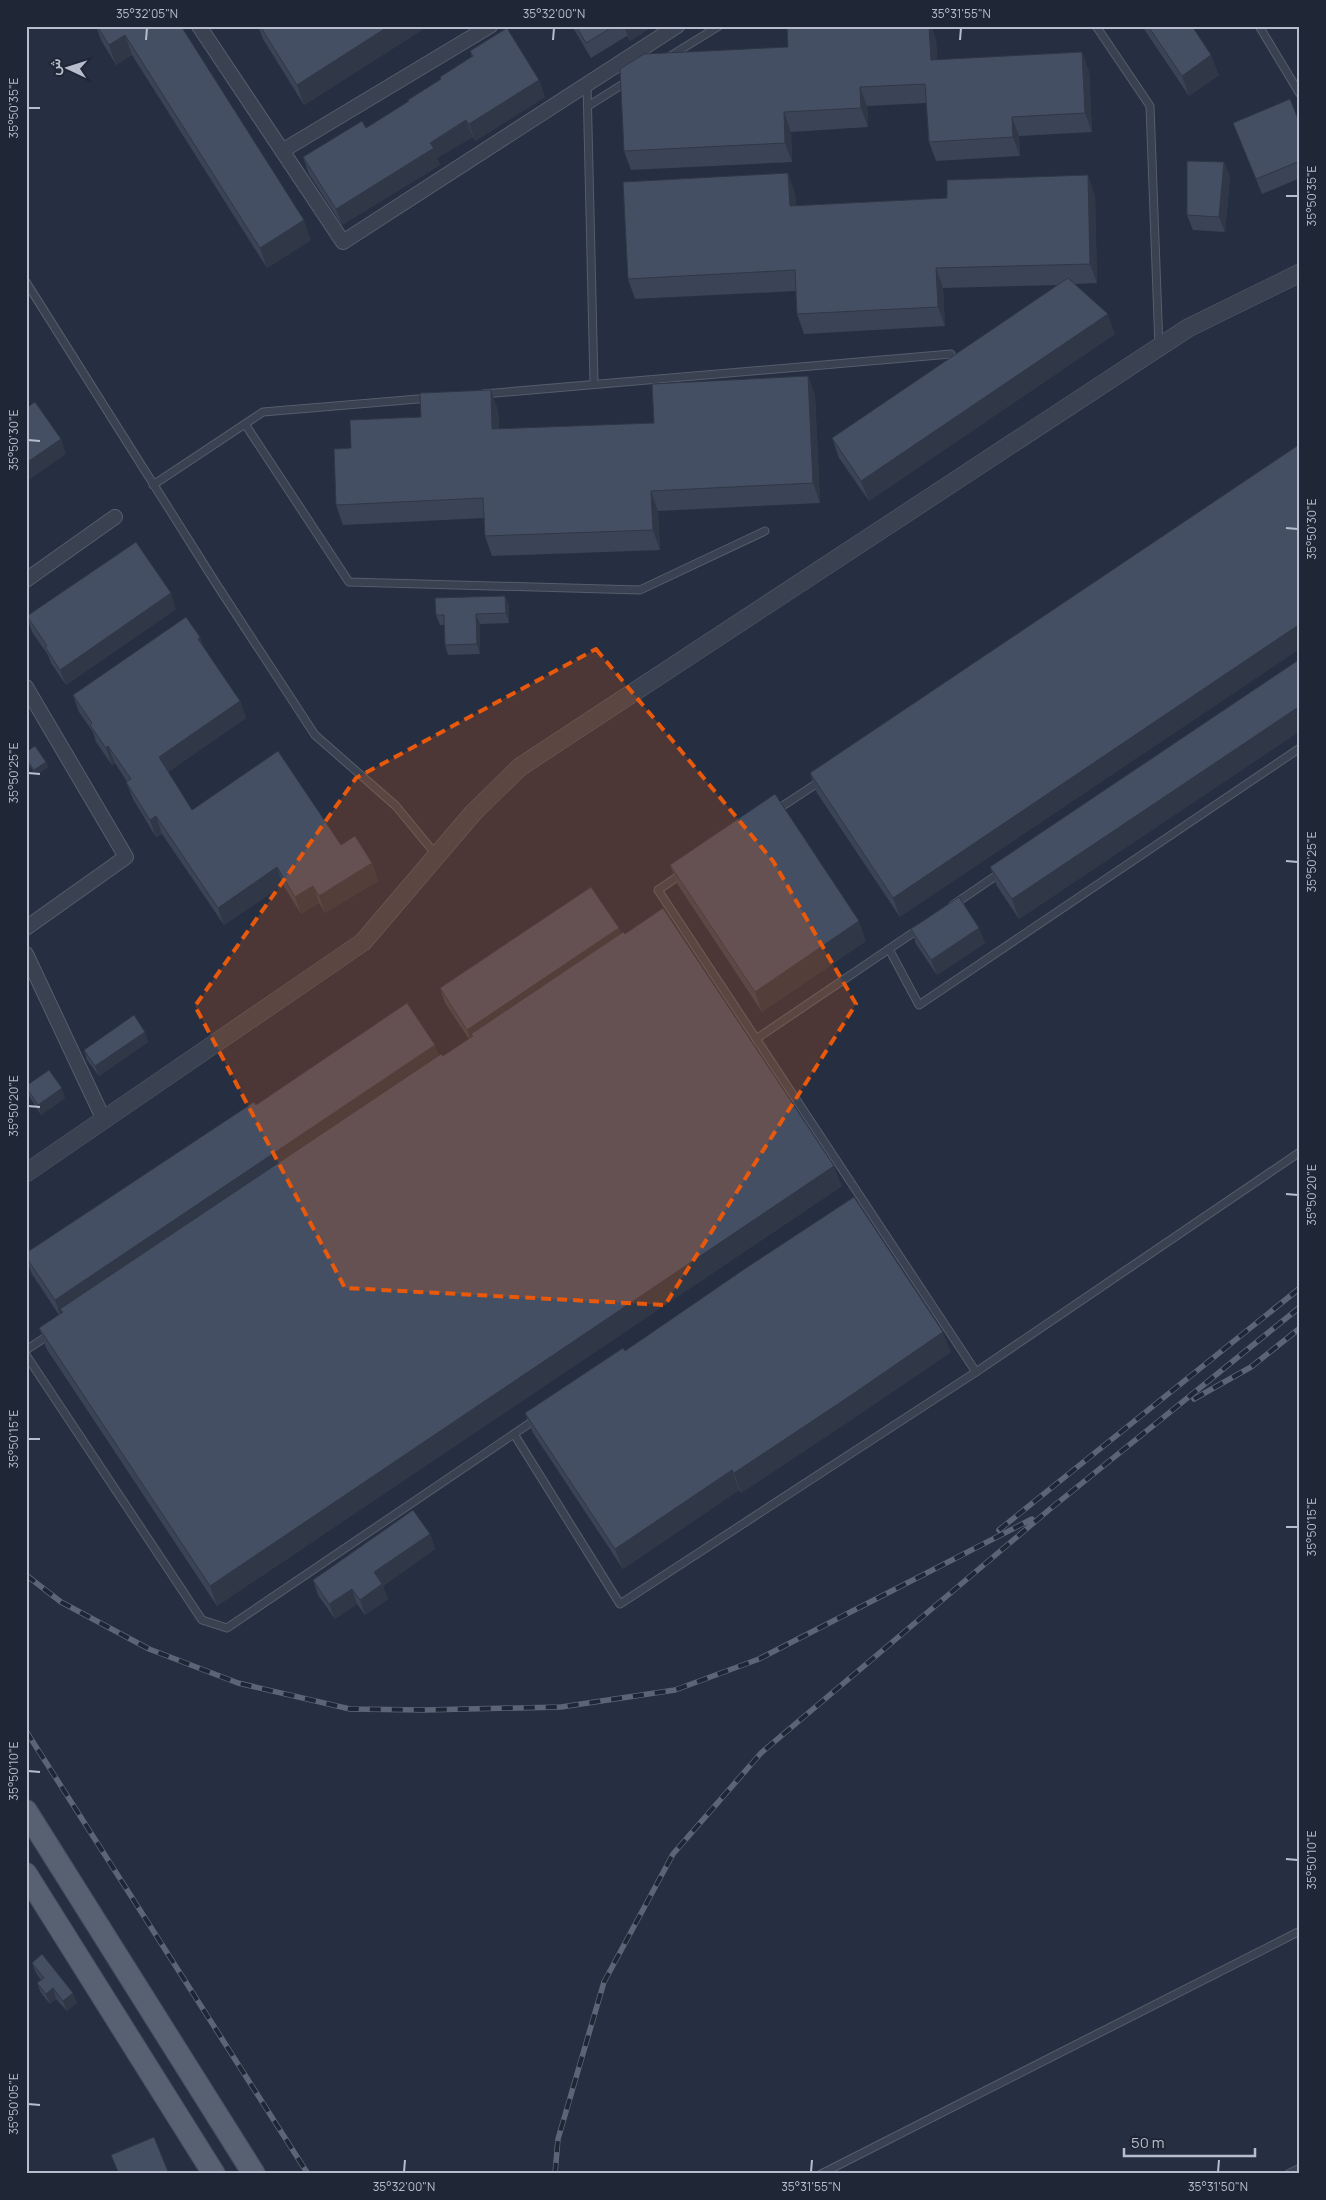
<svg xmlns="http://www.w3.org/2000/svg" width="1326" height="2200" font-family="Manrope,Vazirmatn,sans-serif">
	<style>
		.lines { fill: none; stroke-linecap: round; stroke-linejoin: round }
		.service-casing { stroke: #555d6c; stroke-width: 9 }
		.minor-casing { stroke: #555d6c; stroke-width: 16 }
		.tertiary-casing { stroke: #555d6c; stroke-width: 19 }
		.primary-casing { stroke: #444b5b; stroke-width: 24 }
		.service { stroke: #3a4251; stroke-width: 7 }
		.minor { stroke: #3a4251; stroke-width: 14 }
		.tertiary { stroke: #3a4251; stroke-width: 18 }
		.primary { stroke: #586171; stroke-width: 22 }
		.rail-casing { stroke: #5c6578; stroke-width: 5.5 }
		.rail { stroke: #1f2737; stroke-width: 4; stroke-dasharray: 11; stroke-linecap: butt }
		.wall { fill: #3b4456 }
		.shaded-wall { fill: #303746 }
		.building { fill: #454f64; stroke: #303746 }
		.marked { fill: #e8590c; fill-opacity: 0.2; stroke: #e8590c; stroke-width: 4; stroke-dasharray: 10 6; stroke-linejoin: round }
		.ticks { fill: none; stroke: #b7bdcc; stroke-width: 2 }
		.neatline { fill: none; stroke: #b7bdcc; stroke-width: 2 }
		.ticks-label { font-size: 12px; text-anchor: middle; fill: #b7bdcc }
	</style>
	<rect width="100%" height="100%" fill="#262f42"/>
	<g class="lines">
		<defs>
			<g id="service">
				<polyline points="1096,26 1150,106 1159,347"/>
				<polyline points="1259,26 1300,94"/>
				<polyline points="667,58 719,26"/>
				<polyline points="587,84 594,384"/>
				<polyline points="588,106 628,81"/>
				<polyline points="26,282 217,585 315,735 396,806 437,856"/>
				<polyline points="483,394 951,354"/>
				<polyline points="245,424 349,582 640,590 765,531"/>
				<polyline points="153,485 263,412 430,398"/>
				<polyline points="775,811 822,780"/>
				<polyline points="683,873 658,890 976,1372"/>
				<polyline points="953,905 1000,873"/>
				<polyline points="920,928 889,949 919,1005 1300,748"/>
				<polyline points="756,1039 889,949"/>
				<polyline points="26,1350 49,1335"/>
				<polyline points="26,1355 202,1620 227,1628 536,1419"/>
				<polyline points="514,1434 620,1604 976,1372 1300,1152"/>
				<polyline points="821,2174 1300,1931"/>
				<polyline points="1288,2174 1300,2168"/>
			</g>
			<g id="minor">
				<polyline points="199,26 343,242 677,26"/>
				<polyline points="282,151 490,26"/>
				<polyline points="26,580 115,517"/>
				<polyline points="26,687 126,857 26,928"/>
				<polyline points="26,954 104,1120"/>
			</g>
			<polyline id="tertiary" points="26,1173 363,942 473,813 520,767 1188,328 1300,273"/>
			<g id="primary">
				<polyline points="26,1811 254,2174"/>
				<polyline points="26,1874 214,2174"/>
			</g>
		</defs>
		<use href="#service" class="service-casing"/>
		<use href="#minor" class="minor-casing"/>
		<use href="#tertiary" class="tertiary-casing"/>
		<use href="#primary" class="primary-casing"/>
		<use href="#service" class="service"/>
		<use href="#minor" class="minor"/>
		<use href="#tertiary" class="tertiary"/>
		<use href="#primary" class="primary"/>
		<defs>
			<g id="rail">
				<polyline points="1194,1399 1251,1367 1300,1328"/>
				<polyline points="999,1530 1300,1288"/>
				<polyline points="26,1575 61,1602 149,1649 238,1683 350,1709 424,1710 561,1707 675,1690 759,1659 1032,1519"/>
				<polyline points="26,1731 308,2174"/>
				<polyline points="555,2174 558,2139 604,1982 673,1854 761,1753 1050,1509 1300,1307"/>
			</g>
		</defs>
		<use href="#rail" class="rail-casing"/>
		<use href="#rail" class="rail"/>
	</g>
	<g class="wall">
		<polygon points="96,26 181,26 311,240 267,268 132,55 116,65 101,40"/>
		<polygon points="258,26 428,26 304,105 263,39"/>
		<polygon points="572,26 653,26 630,41 627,36 591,58"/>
		<polygon points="1142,26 1192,26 1219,75 1189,96"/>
		<polygon points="824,27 936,39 937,60 1089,71 1092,132 1019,136 1020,156 936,161 929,142 926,103 867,106 868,127 791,132 792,162 631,170 624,151 788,47"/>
		<polygon points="470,51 539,80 545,97 475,141 473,137 437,158 440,165 342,225 309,174 303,157 366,128 409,102 441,80 440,77 472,57"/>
		<polygon points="1233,123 1300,124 1300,178 1262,194"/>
		<polygon points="1224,162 1230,177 1225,232 1193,230 1187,215"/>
		<polygon points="795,193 796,206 1095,195 1097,283 1074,284 1115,334 869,501 839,458 832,438 1059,285 943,288 945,326 804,334 797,314 796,291 635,299 628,279"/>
		<polygon points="808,376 815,396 820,503 658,511 660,550 492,556 485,536 484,518 343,525 336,505 351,448 421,417 498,410 499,429 654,423"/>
		<polygon points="1300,444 900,917 817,793 810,773"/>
		<polygon points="505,596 509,606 509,623 480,624 480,654 448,655 445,645 445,625 440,625 436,615"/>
		<polygon points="176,609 66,685 51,663 48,655 32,632 27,616"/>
		<polygon points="200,637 204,648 240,701 246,718 168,772 192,810 341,845 372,863 378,881 325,913 319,903 301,914 283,885 224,925 162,834 156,837 133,799 126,782 127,782 115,763 112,765 96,742 93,732 79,712 73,695"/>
		<polygon points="1300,659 1300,731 1019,919 997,886 990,867"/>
		<polygon points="26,752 46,762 48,767 36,775 26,761"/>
		<polygon points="670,865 866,941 762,1012 678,885"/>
		<polygon points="911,929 985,943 937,975 916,944"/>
		<polygon points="621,934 842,1186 217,1606 46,1348 39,1328 59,1315 32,1274 26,1259 26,1253 256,1105 439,1055 443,1056 469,1039 445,1003 440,988"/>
		<polygon points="145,1032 148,1042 99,1076 87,1060 84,1050"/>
		<polygon points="26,1086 65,1098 41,1115 29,1096 26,1088"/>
		<polygon points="625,1351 951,1352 851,1420 741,1493 739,1490 623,1569 533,1433 525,1413"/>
		<polygon points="430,1534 435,1549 383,1586 388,1599 365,1615 357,1604 335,1619 318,1595 313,1580"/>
		<polygon points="32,1963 77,2003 67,2011 56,1999 50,2004 41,1993 37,1983 41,1980 36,1973"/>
	</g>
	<g class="shaded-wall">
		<polygon points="389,26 428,26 304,105 297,85"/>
		<polygon points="624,26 653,26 630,41"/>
		<polygon points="929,26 931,26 936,39 938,80 931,60"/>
		<polygon points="125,35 132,55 116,65 109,45"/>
		<polygon points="1082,52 1089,71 1092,132 1085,113"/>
		<polygon points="1211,55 1219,75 1189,96 1182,76"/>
		<polygon points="539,80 545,97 475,141 469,124"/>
		<polygon points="860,87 867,106 868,127 861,108"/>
		<polygon points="784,112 791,132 792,162 785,143"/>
		<polygon points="1012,117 1019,136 1020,156 1013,137"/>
		<polygon points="466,120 473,137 437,158 440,165 342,225 336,209 430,143"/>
		<polygon points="1224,162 1230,177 1225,232 1219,217"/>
		<polygon points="788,173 795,193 797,226 790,206"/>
		<polygon points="1088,175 1095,195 1097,283 1090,264"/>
		<polygon points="304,220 311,240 267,268 260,248"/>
		<polygon points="936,268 943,288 945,326 938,307"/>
		<polygon points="1108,314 1115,334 869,501 861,481"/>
		<polygon points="808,376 815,396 820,503 813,483"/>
		<polygon points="491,390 498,410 500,449 492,429"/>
		<polygon points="61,439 66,454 26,482 26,463"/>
		<polygon points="651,491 658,511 660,550 653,530"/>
		<polygon points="171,593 176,609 66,685 60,670"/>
		<polygon points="505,596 509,606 509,623 506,613"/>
		<polygon points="476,614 480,624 480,654 477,644"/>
		<polygon points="1300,624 1300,649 900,917 893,898"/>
		<polygon points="200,637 207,655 198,639"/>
		<polygon points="240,701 246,718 165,774 159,757"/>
		<polygon points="1300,706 1300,731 1019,919 1012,899"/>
		<polygon points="108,746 115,763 112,765 106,748"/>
		<polygon points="46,762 48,767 36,775 34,770"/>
		<polygon points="156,816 162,834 156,837 150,820"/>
		<polygon points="372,863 378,881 325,913 319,896"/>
		<polygon points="277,867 283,885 224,925 218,908"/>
		<polygon points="313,886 319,903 301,914 295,897"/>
		<polygon points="859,921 866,941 762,1012 755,992"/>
		<polygon points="619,928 625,943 473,1036 471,1034 475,1043 473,1045 467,1030"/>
		<polygon points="979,928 985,943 937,975 931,960"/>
		<polygon points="145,1032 148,1042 99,1076 95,1066"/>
		<polygon points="435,1045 443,1065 60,1309 64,1318 62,1320 55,1300"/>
		<polygon points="62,1088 65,1098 41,1115 38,1105"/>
		<polygon points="834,1166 842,1186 217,1606 210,1586"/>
		<polygon points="943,1332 951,1352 851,1420 741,1493 734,1473"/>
		<polygon points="732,1470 739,1490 623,1569 615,1549"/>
		<polygon points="430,1534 435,1549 383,1586 388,1599 365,1615 360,1600 374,1572"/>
		<polygon points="352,1589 357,1604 335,1619 329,1604"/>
		<polygon points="53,1988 56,1999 50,2004 46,1994"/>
		<polygon points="73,1993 77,2003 67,2011 63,2001"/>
	</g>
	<g class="building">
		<polygon points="97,26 181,26 304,220 260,248 125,35 109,45"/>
		<polygon points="260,26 389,26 297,85"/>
		<polygon points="576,26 614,26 586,43"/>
		<polygon points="787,26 818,26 819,27 831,26 929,26 931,60 1082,52 1085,113 1012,117 1013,137 929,142 925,84 860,87 861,108 784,112 785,143 624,151 620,69 644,54 788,47"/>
		<polygon points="1148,26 1192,26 1211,55 1182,76"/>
		<polygon points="507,28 539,80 469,124 466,120 430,143 434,148 336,209 303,157 362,121 366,128 409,101 408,100 441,79 440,77 473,56 470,51"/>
		<polygon points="1290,99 1300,124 1300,161 1256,179 1233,123"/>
		<polygon points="1187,161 1224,162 1219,217 1187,215"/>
		<polygon points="788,173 790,206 947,198 947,180 1088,175 1090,264 936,268 938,307 797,314 795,270 628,279 623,182"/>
		<polygon points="1068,278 1108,314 861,481 832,438"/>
		<polygon points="808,376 813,483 651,491 653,530 485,536 483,498 336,505 334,449 351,448 350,420 421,417 420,393 491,390 492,429 654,423 652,384"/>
		<polygon points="35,402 61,439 26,463 26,408"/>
		<polygon points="1300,444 1300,624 893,898 810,773"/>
		<polygon points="136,542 171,593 60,670 45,647 47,646 27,616"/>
		<polygon points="505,596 506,613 476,614 477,644 445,645 444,615 436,615 435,598"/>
		<polygon points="186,617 200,637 198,639 240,701 159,757 192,810 278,751 341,845 355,836 372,863 319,896 313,886 295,897 277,867 218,908 156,816 150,820 126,782 131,779 108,746 106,748 90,725 92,723 73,695"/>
		<polygon points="1300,659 1300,706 1012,899 990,867"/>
		<polygon points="35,746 46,762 34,770 26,759 26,752"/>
		<polygon points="775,794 859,921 755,992 670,865"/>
		<polygon points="591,887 619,928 467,1030 440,988"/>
		<polygon points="959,897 979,928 931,960 911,929"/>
		<polygon points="663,908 834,1166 210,1586 39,1328 63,1312 60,1309 441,1054 443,1056 473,1036 471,1034 623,932 625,934"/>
		<polygon points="407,1003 435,1045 55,1300 26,1257 26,1253 254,1102 256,1105"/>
		<polygon points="134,1015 145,1032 95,1066 84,1050"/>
		<polygon points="49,1070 62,1088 38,1105 26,1087 26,1086"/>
		<polygon points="854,1197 943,1332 844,1400 734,1473 732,1470 615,1549 525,1413 623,1348 625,1351 746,1268"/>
		<polygon points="413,1510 430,1534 374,1572 382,1584 360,1600 352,1589 329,1604 313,1580"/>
		<polygon points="42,1954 73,1993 63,2001 53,1988 46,1994 37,1983 44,1978 32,1963"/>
		<polygon points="154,2137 169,2174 119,2174 111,2155"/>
	</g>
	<path class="marked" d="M 596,649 L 773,861 L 856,1004 L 665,1305 L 345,1288 L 195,1006 L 356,778 Z"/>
	<path class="ticks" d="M 146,40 L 147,28M 553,40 L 554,28M 960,40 L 961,28M 28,108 L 40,108M 1286,196 L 1298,196M 28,440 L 40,441M 1286,528 L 1298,529M 28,773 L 40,774M 1286,861 L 1298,862M 28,1106 L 40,1107M 1286,1194 L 1298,1195M 28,1439 L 40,1439M 1286,1527 L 1298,1527M 28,1771 L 40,1772M 1286,1859 L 1298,1860M 28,2104 L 40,2105M 404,2172 L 405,2160M 811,2172 L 812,2160M 1218,2172 L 1219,2160"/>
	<rect width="1326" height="2200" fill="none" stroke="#1f2737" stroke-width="55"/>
	<g transform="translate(68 68) rotate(274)" stroke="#1f2737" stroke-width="4" paint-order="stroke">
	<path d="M0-4L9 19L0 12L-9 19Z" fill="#b7bdcc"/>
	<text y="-8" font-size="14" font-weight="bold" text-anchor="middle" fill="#b7bdcc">ش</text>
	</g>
	<path d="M1124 2148v8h131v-8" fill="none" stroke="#b7bdcc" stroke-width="2.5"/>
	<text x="1131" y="2148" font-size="15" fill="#b7bdcc" stroke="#1f2737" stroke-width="4" paint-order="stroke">50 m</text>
	<rect x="28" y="28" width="1270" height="2144" class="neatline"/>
	<g class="ticks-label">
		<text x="147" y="18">35°32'05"N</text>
		<text x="554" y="18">35°32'00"N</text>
		<text x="961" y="18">35°31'55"N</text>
		<text transform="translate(14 108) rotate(-90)" y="4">35°50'35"E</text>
		<text transform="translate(1312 196) rotate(-90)" y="4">35°50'35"E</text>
		<text transform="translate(14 440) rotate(-90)" y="4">35°50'30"E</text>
		<text transform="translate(1312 529) rotate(-90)" y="4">35°50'30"E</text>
		<text transform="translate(14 773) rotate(-90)" y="4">35°50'25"E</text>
		<text transform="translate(1312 862) rotate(-90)" y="4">35°50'25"E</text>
		<text transform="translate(14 1106) rotate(-90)" y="4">35°50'20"E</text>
		<text transform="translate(1312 1195) rotate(-90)" y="4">35°50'20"E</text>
		<text transform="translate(14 1439) rotate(-90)" y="4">35°50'15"E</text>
		<text transform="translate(1312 1527) rotate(-90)" y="4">35°50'15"E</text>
		<text transform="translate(14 1771) rotate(-90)" y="4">35°50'10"E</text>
		<text transform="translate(1312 1860) rotate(-90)" y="4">35°50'10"E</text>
		<text transform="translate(14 2104) rotate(-90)" y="4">35°50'05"E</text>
		<text x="404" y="2191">35°32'00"N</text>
		<text x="811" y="2191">35°31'55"N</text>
		<text x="1218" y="2191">35°31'50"N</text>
	</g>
</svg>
